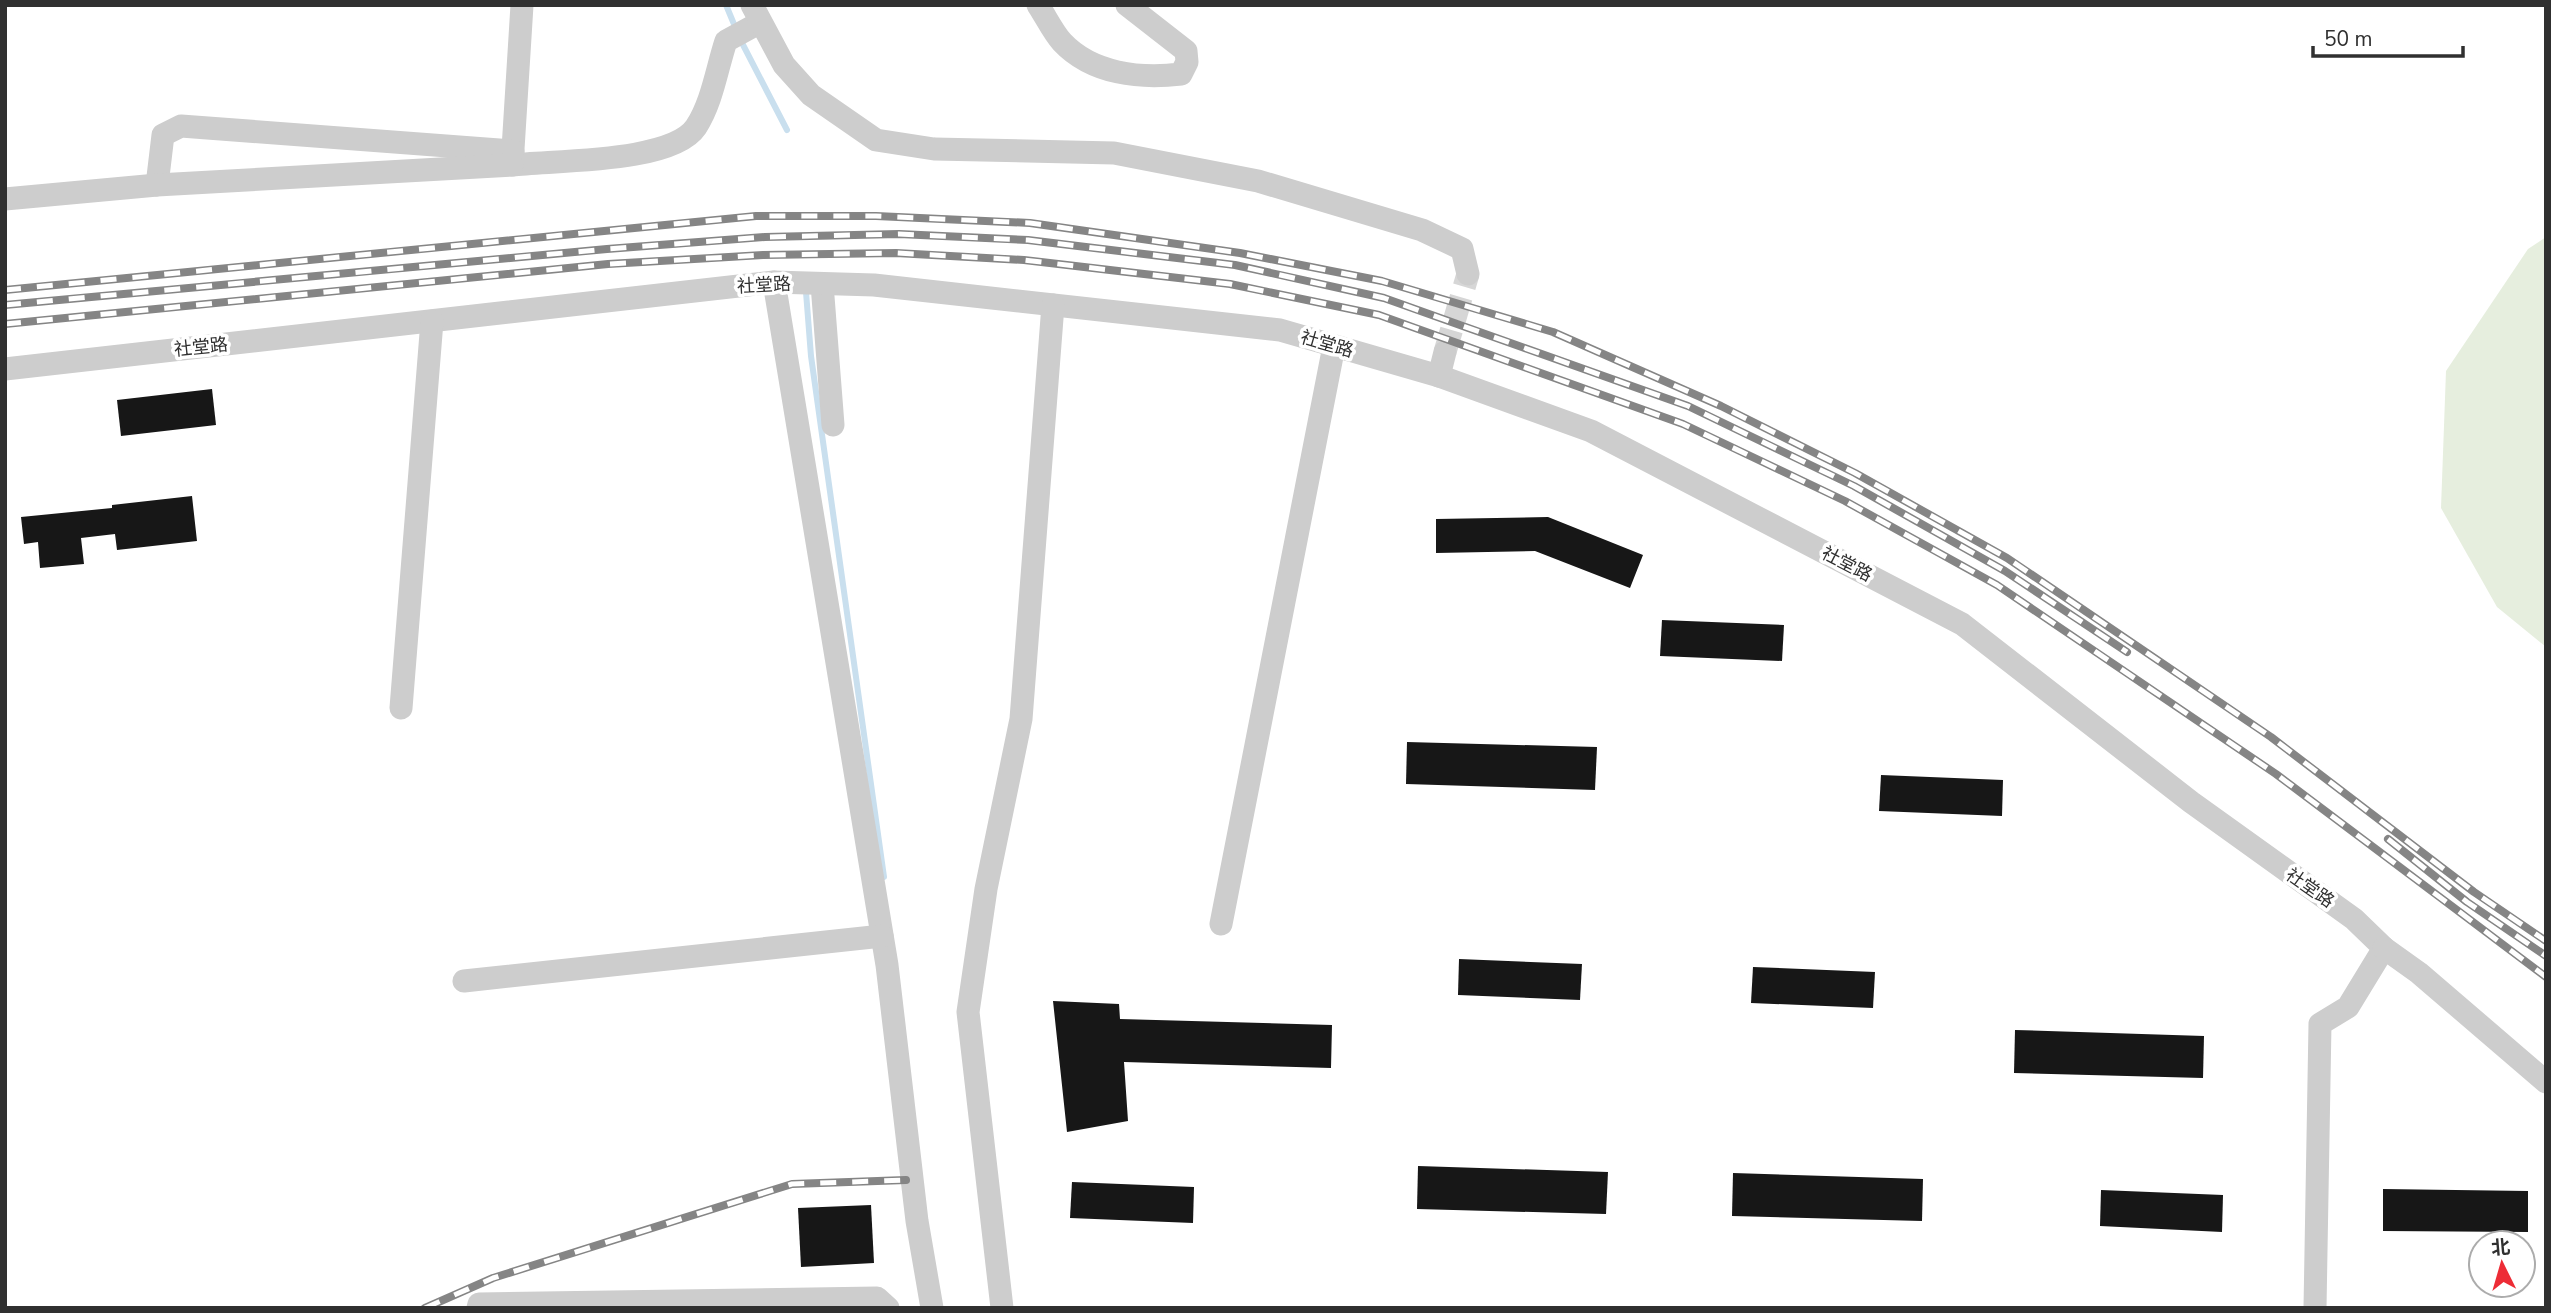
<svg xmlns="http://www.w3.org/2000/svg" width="2551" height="1313" font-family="'Nunito Sans','Noto Sans SC',sans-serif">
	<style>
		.green { fill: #e6eede }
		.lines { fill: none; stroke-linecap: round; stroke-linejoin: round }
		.stream { stroke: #c9dfee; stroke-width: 6 }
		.building { fill: #171717 }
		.minor-tunnel { stroke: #d6d6d6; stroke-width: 23; stroke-dasharray: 23 11; stroke-linecap: butt }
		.minor { stroke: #cdcdcd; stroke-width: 23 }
		.rail-casing { stroke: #858585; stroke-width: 8 }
		.rail { stroke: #fff; stroke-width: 5; stroke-dasharray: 16; stroke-linecap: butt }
		.labels { text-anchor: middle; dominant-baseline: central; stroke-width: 7; stroke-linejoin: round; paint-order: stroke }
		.street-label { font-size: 18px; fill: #303030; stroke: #fff }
	</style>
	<rect width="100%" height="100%" fill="#fff"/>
	<polygon class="green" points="2546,237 2546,647 2497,607 2441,508 2446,371 2528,249"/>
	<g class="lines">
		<g class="stream">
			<polyline points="726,5 736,29"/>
			<polyline points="740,39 787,130"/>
			<polyline points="806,292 811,356 884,877"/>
		</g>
	</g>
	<g class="building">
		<polygon points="212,389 216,425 121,436 117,400"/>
		<polygon points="192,496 197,541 117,550 115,534 81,538 84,564 40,568 38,542 24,544 21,517 112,508 112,505"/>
		<polygon points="1548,517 1643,555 1630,588 1535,551 1436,553 1436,519"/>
		<polygon points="1662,620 1784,625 1782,661 1660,656"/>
		<polygon points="1407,742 1597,747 1595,790 1406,784"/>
		<polygon points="1881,775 2003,780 2002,816 1879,811"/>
		<polygon points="1459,959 1582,964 1580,1000 1458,995"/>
		<polygon points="1753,967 1875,972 1873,1008 1751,1003"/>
		<polygon points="1053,1001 1119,1004 1120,1019 1332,1025 1331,1068 1124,1062 1128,1121 1067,1132"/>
		<polygon points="2015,1030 2204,1036 2203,1078 2014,1073"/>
		<polygon points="1418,1166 1608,1172 1606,1214 1417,1209"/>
		<polygon points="1733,1173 1923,1179 1922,1221 1732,1216"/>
		<polygon points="1072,1182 1194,1187 1193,1223 1070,1218"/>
		<polygon points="2383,1189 2528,1191 2528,1232 2383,1231"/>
		<polygon points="2101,1190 2223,1195 2222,1232 2100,1226"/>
		<polygon points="871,1205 874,1263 801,1267 798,1208"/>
	</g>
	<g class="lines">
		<polyline class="minor-tunnel" points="1445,352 1468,274"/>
		<g class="minor">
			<path d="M 522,5 L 512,165 C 555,160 672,163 696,127 C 712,103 717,68 726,41 L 759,23"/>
			<polyline points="752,5 784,65 811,95 876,140 934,149 1114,153 1258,181 1422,230 1462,249 1468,274"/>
			<path d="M 1038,5 C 1046,17 1053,32 1062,42 C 1092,74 1140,79 1181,74 L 1187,62 L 1186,51 L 1127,5"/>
			<polyline points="157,185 163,135 181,126 513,151"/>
			<polyline points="5,199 157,185 512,165"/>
			<polyline points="774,282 887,965 917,1221 932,1308"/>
			<polyline points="822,284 833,425"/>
			<polyline points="5,369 774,282 874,285 1280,330 1439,376 1591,431 1962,624 2191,802 2354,919 2384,948 2348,1007 2320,1024 2315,1308"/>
			<polyline points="1439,376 1445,352"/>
			<polyline points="401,708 432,321"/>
			<polyline points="1221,924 1334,346"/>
			<polyline points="2384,948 2419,973 2546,1082"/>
			<polyline points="464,981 882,936"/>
			<polyline points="478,1308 479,1304 877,1298 888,1308"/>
			<polyline points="1002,1308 968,1012 986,889 1021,719 1053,305"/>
		</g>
		<defs>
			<g id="rail">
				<polyline points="5,290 756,216 876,216 1030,223 1240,253 1382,281 1553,332 1721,406 1855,473 2007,558 2271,737 2474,892 2546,941"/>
				<polyline points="5,305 607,249 765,237 899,234 1028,240 1235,265 1384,298 1688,406 1854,486 2005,571 2127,652"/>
				<polyline points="5,324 608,264 763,255 896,253 1024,260 1230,284 1379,315 1683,424 1845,501 1997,585 2276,774 2546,977"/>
				<polyline points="2388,839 2467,902 2546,956"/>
				<polyline points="425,1308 493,1278 792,1184 906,1180"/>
			</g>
		</defs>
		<use href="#rail" class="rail-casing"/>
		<use href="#rail" class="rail"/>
	</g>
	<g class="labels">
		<g class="street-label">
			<text transform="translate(764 285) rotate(-3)">社堂路</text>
			<text transform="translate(1327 344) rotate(16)">社堂路</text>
			<text transform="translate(201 347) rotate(-6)">社堂路</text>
			<text transform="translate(1847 564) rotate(27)">社堂路</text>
			<text transform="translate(2310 888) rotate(35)">社堂路</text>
		</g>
	</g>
	<rect width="2551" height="1313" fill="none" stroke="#303030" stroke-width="14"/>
	<g transform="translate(2502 1264) rotate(355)"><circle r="33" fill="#ffffff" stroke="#acacac" stroke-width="2"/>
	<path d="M0-5L12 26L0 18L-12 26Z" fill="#ed2c36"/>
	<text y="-10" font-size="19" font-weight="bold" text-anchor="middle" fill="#303030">北</text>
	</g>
	<path d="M2313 46v10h150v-10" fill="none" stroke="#303030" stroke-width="3.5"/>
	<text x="2324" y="46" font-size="21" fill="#303030" stroke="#ffffff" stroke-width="5" paint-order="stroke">50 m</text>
</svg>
